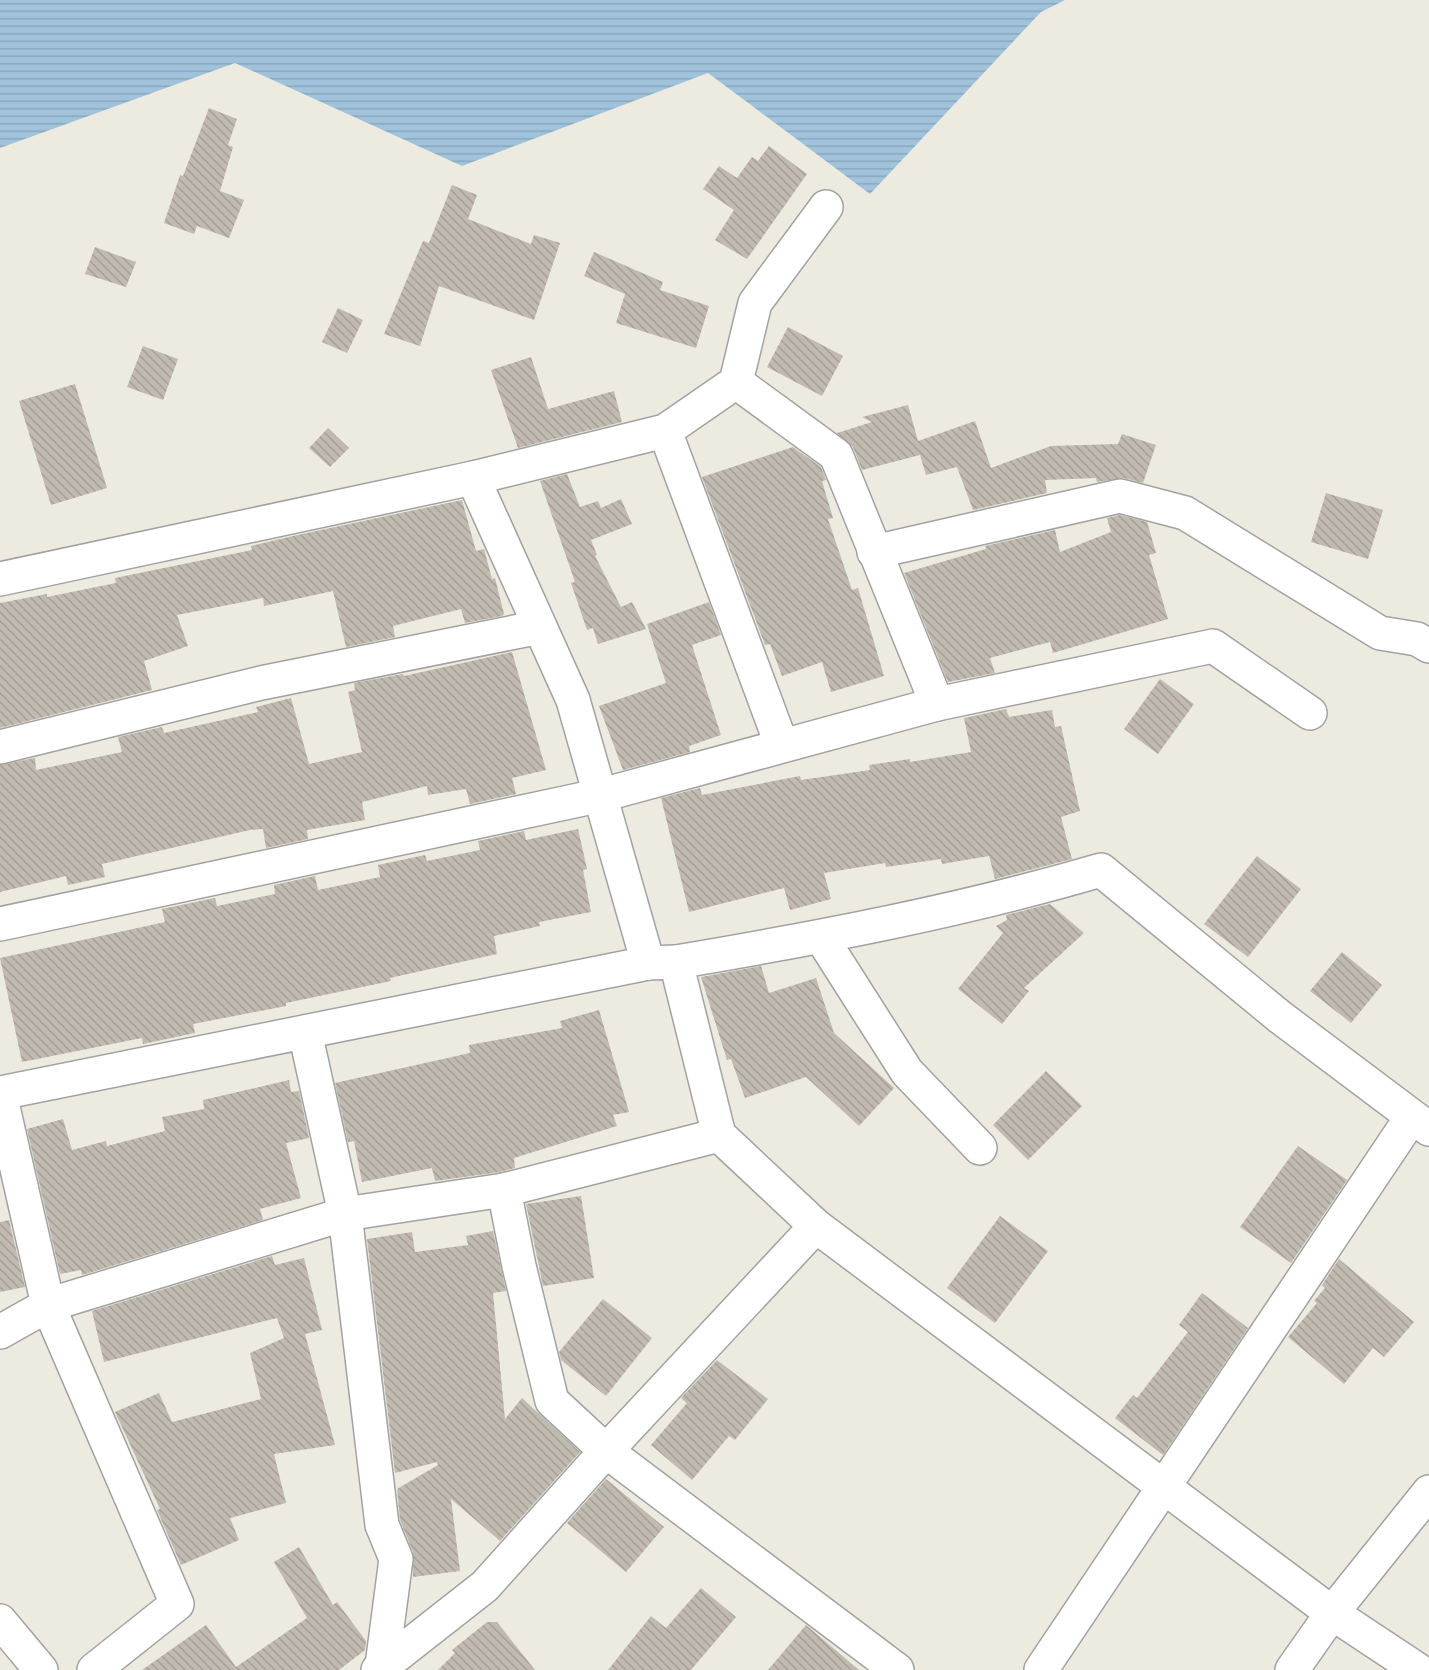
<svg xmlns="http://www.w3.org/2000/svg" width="1429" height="1670" font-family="Arial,sans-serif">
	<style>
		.water { fill: url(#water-rules) }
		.building { fill: url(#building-back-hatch) }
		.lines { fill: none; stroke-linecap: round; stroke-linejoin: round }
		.minor-casing { stroke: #a2a2a2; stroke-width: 36 }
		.minor { stroke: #fff; stroke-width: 33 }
	</style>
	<defs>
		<pattern id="water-rules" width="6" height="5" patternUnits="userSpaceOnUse" patternTransform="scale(1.5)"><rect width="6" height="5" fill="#a0c3db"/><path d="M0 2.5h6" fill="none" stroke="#89a7bb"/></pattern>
		<pattern id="building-back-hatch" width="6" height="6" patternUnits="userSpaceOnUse" patternTransform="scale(1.5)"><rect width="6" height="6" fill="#c1bab0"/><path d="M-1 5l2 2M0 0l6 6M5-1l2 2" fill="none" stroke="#a59f97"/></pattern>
	</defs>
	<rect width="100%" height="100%" fill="#edebe0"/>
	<polygon class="water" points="0,0 1065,0 1041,12 870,194 708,73 462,166 235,63 0,148"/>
	<g class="building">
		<polygon points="209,108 237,119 228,145 233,147 220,191 244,200 229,238 197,226 194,234 164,223 180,175 183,176"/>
		<polygon points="769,146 807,174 747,259 715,240 734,210 703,189 719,166 737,178 752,157 758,161"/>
		<polygon points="452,185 477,195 468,219 531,244 534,235 560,243 534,320 439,286 420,346 384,334 423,241 429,243"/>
		<polygon points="95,247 136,262 126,287 85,274"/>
		<polygon points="594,252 663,282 660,290 709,306 696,348 616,323 625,294 584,276"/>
		<polygon points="338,308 363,320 347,353 322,342"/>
		<polygon points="788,327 843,356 822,396 767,367"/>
		<polygon points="143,346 178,359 163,400 127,387"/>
		<polygon points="531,357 548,409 614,391 622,422 518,448 491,370"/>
		<polygon points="75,384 107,488 51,505 19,401"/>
		<polygon points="908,405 918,441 975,421 991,468 1051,446 1118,444 1122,434 1156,445 1143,483 1124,478 1097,482 1096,478 1045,480 1047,493 973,510 957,467 926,475 920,455 862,470 853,447 837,433 872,422 862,417"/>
		<polygon points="328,428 349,448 330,467 309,448"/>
		<polygon points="793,447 821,467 826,480 822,481 833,518 828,519 852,590 858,588 884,676 831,692 822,662 782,676 770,644 765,645 702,477"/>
		<polygon points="567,474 580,507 598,501 601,508 621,499 632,524 591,540 597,555 595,556 621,607 632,602 646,629 598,644 593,628 587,630 571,583 575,582 540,481"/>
		<polygon points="1326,493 1383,510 1368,559 1311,542"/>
		<polygon points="462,500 476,551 484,549 492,579 495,578 504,614 502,616 465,623 461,609 393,626 395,637 346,647 333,591 264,606 263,598 177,615 188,646 144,661 152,690 0,728 0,603 47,594 47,597 116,583 115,578 252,550 251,546 293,536"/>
		<polygon points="1120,515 1147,522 1156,553 1149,555 1168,619 1053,653 1050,642 990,658 995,673 948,682 904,573 986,549 985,546 1055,530 1060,552 1111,532 1107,518"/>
		<polygon points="709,602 721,635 692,645 721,735 689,746 690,752 623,770 599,706 666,683 647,624"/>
		<polygon points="512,652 546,770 512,778 516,794 470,804 466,789 428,795 427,786 362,802 365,820 307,830 308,839 266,848 263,829 250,830 102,864 105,877 68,885 66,876 0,892 0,765 35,758 36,770 122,752 118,737 162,727 164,733 258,712 256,707 291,698 309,764 362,752 348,692 355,690 354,683 403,674 404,676"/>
		<polygon points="1160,679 1194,704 1158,754 1124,729"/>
		<polygon points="1006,709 1009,717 1052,710 1055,727 1061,726 1080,811 1061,817 1072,859 995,879 989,856 942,864 941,859 886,867 885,863 824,873 831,899 790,910 784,888 689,912 661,798 700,788 702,795 800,776 801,780 870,770 869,765 910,759 910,762 971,752 964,718"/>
		<polygon points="578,829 587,869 583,870 591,912 539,922 540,926 494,936 497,954 390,978 391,981 286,1003 286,1006 193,1024 195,1033 143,1044 142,1038 22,1062 0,958 165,922 162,909 215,898 217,906 275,894 274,885 315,876 318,890 380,877 378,865 425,855 427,861 480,850 478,841 524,831 526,840"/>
		<polygon points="1257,856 1301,889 1248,957 1204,924"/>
		<polygon points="1050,904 1084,933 1024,988 1029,991 1002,1024 958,989 1003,933 996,926 1007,920 1006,915"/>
		<polygon points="1342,952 1382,985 1351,1023 1310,991"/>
		<polygon points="761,966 769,993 816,978 834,1033 894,1088 859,1126 806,1077 745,1098 731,1059 727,1060 701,977"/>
		<polygon points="599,1010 629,1112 613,1115 617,1126 514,1158 515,1168 500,1172 435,1181 432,1168 362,1182 354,1141 348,1142 335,1083 470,1053 469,1045 562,1028 560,1021"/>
		<polygon points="1046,1071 1082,1106 1028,1160 993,1125"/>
		<polygon points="289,1080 291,1092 299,1091 309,1138 286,1143 301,1198 260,1209 263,1220 82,1275 81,1270 60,1274 27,1129 63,1119 72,1150 106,1141 107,1146 165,1131 162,1117 204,1109 203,1100"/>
		<polygon points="1298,1146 1347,1180 1291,1263 1240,1227"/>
		<polygon points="581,1196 594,1278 543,1286 526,1204"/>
		<polygon points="1000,1216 1048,1251 995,1323 947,1288"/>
		<polygon points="9,1220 25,1287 0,1292 0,1222"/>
		<polygon points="493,1231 506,1291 493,1293 505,1419 522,1398 580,1452 500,1541 451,1499 460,1571 413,1577 413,1552 400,1520 397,1489 438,1465 437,1462 395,1473 367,1239 412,1232 415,1252 468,1245 466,1236"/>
		<polygon points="272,1256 275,1265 304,1258 322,1330 305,1334 335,1445 274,1454 286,1503 230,1518 239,1540 181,1565 157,1510 160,1509 115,1412 159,1393 172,1422 261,1399 250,1353 284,1338 277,1318 104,1362 92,1311"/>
		<polygon points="1339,1259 1414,1322 1384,1357 1373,1348 1344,1384 1288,1337 1317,1303 1314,1301 1325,1288 1322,1285"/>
		<polygon points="1202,1293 1248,1328 1163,1455 1115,1418 1133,1395 1137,1398 1188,1332 1179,1325"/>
		<polygon points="603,1299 652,1338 606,1396 561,1360 559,1352"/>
		<polygon points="717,1360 768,1399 735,1440 729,1436 692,1480 651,1445 687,1403 681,1398"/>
		<polygon points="606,1479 664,1527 626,1572 567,1523"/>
		<polygon points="299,1547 333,1605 337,1602 366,1641 365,1650 339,1670 142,1670 206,1625 236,1667 307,1618 274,1562"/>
		<polygon points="701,1588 736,1617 691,1670 608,1670 651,1616 666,1628"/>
		<polygon points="487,1622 497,1622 535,1670 438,1670 455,1653 452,1650"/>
		<polygon points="806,1625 859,1670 768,1670"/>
	</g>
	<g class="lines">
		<defs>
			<g id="minor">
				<polyline points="736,382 836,455 937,704"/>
				<polyline points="665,431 779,738 784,745"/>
				<polyline points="473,478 665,431 736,382 755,303 826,207"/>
				<polyline points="874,552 1120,496 1185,513 1380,633 1417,639 1429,646"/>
				<polyline points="0,579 473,478 573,700 648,963 0,1093"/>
				<polyline points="0,747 261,683 540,627"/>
				<polyline points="0,924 602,795 937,704 1213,646 1310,713"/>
				<polyline points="821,937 907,1072 980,1148"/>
				<path d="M 676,962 C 819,938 961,911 1101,870 L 1280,1017 L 1429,1129"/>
				<polyline points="648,963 676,962 719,1135 816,1226 1332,1613 1418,1670"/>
				<polyline points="305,1032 345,1214 382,1525 396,1559 382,1666"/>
				<polyline points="0,1094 48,1305 177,1604 94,1670"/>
				<polyline points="504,1190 519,1266 552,1401 606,1451 897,1670"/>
				<polyline points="0,1332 48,1305 345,1214 504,1190 719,1135"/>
				<polyline points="0,1621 41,1670"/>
				<polyline points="378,1670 485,1586 606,1451 816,1226"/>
				<polyline points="1041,1670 1411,1118"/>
				<polyline points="1292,1670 1332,1613 1429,1492"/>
			</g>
		</defs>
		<use href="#minor" class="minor-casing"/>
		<use href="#minor" class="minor"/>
	</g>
</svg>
